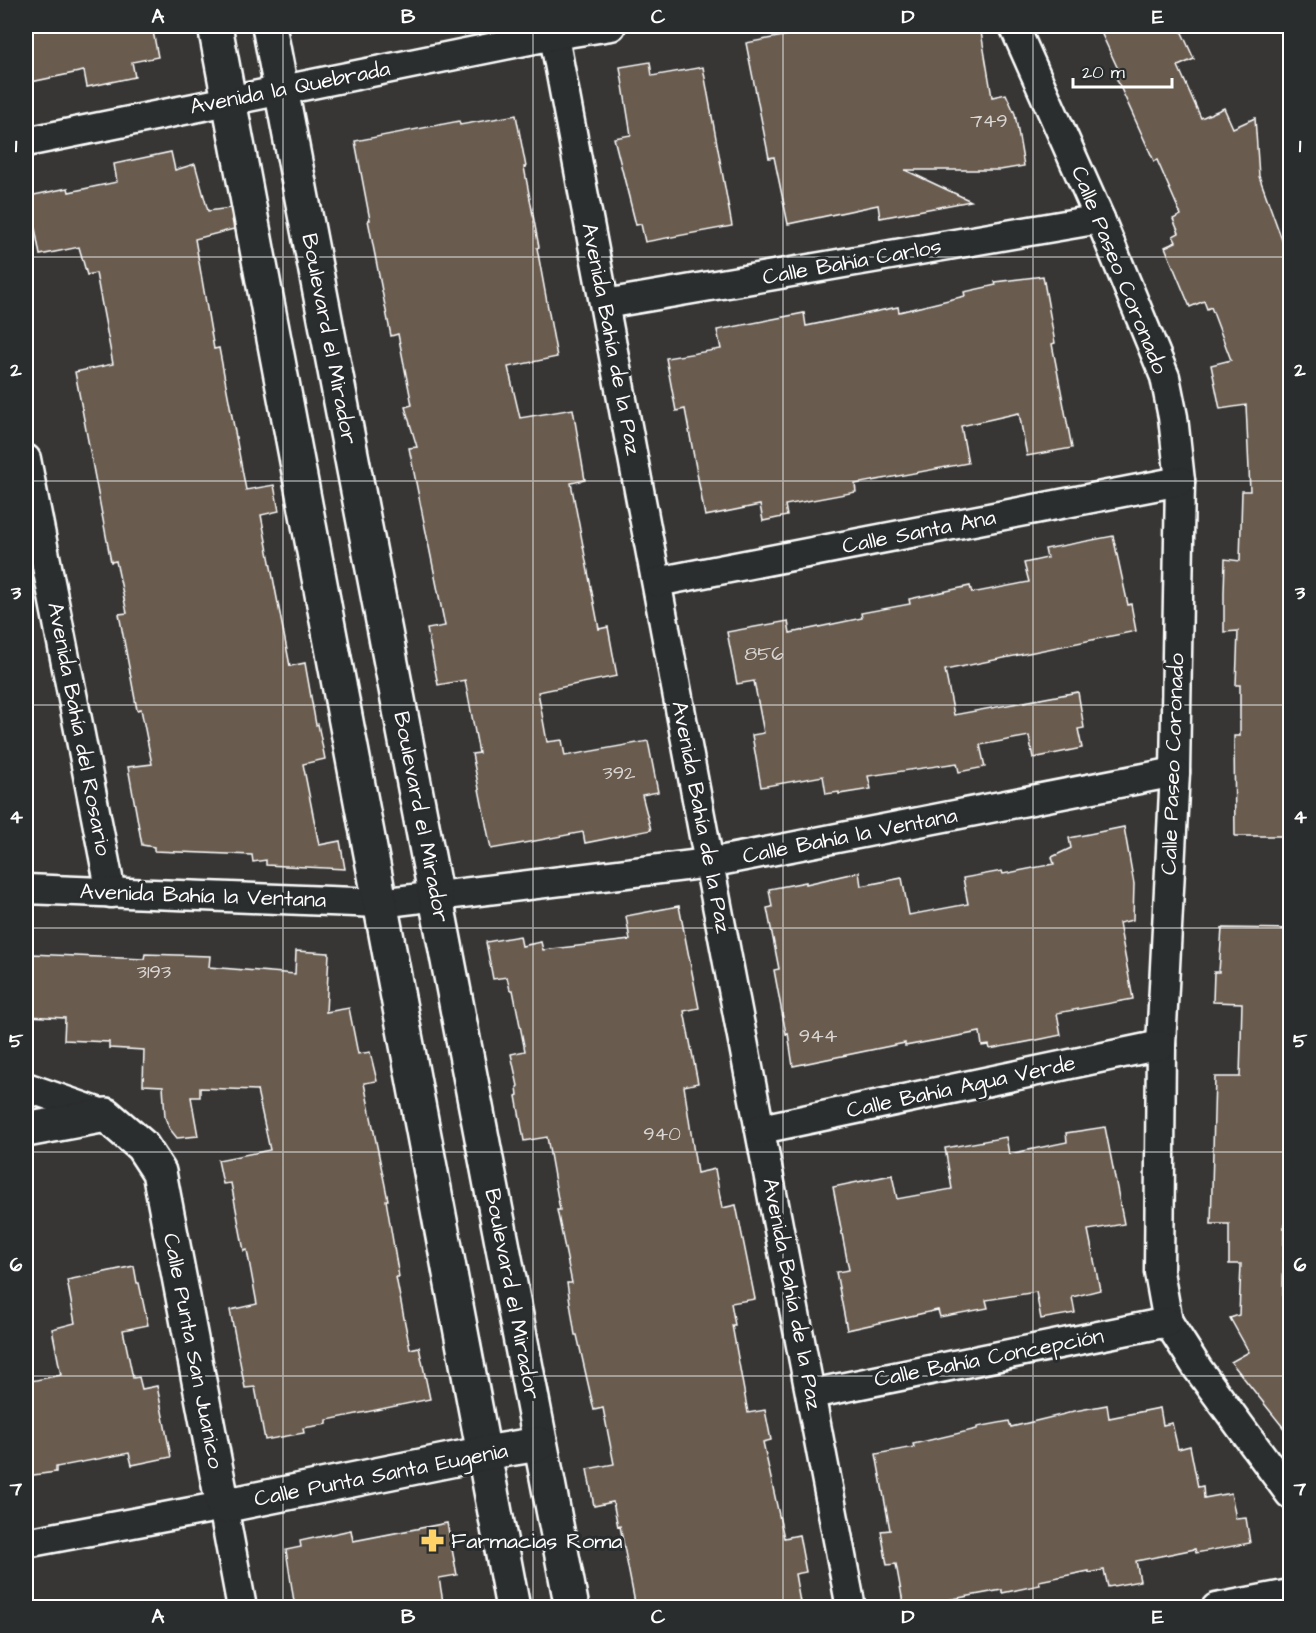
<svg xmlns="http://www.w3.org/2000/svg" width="1316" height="1633" font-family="'Architects Daughter',sans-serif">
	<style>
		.building { fill: #695b50; stroke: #fff; stroke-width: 1.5 }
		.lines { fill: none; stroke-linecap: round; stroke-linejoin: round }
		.minor-casing { stroke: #fff; stroke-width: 33 }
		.secondary-casing { stroke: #fff; stroke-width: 38 }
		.minor { stroke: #2a2d2e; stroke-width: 28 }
		.secondary { stroke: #2a2d2e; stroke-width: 33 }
		.grid { fill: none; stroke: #fff; stroke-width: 1.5; stroke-opacity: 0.55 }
		.labels { text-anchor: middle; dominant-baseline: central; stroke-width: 6; stroke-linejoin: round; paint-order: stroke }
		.number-label { font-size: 20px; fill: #dad6d3 }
		.street-label { font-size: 22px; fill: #fff; stroke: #2a2d2e }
		.poi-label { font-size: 22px; fill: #fff; stroke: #2a2d2e; text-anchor: start }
		.neatline { fill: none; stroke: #fff; stroke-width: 2 }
		.grid-label { font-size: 20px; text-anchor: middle; font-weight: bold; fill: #fff }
	</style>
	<rect width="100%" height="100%" fill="#373635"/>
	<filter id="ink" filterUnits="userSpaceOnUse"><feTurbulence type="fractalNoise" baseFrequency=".0167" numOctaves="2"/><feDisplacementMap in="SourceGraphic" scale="12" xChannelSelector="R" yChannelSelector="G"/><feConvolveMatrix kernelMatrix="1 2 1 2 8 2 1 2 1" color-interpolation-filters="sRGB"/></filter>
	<g filter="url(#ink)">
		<g class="building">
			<polygon points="26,26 152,26 158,57 132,62 135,77 87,87 84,71 26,83"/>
			<polygon points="837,26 980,26 992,97 1006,94 1015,114 1024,166 1000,170 905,170 971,201 880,218 878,205 788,224 774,157 769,158 746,43"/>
			<polygon points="1098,26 1179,26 1194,59 1178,66 1201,118 1224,108 1233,128 1255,118 1259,176 1290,262 1290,460 1287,561 1290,562 1290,836 1235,836 1234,736 1240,736 1240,685 1236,685 1238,631 1224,632 1224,593 1225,559 1240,561 1242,491 1250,491 1246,405 1220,409 1211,365 1231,360 1211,307 1207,309 1204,301 1190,307 1165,247 1176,242 1173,236 1179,233 1173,219 1181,215 1157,160 1154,161 1113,71 1118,69"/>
			<polygon points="650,62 652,76 703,67 732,226 645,242 641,224 636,225 614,138 631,135 620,67"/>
			<polygon points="516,115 526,167 524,167 539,247 537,248 557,357 508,367 520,418 573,409 585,480 571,483 599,629 608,627 617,676 538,692 547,742 562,740 565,756 648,741 658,792 642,795 651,830 585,843 583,832 491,849 472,754 479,753 465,680 438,685 427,629 445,626 409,448 417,447 405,407 412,405 398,334 391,336 368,220 370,220 355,141 459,121 460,125"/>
			<polygon points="171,152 175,170 195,164 208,211 230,208 234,229 195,239 214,349 219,348 246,490 274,485 279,511 261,515 290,666 305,663 316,725 318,724 325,759 303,764 319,845 340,841 345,869 266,865 266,860 253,862 252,855 154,851 154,847 142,845 128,767 152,764 141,709 137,710 119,614 127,613 116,561 111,562 75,372 113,364 96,273 87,275 79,247 40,255 29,196 68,188 69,192 117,182 114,164"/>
			<polygon points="1043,276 1055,343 1052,344 1072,448 1027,456 1019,413 961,426 968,463 855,484 856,492 785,505 787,516 763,521 760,505 705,516 685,409 676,411 666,358 721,349 717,330 804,313 806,326 898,307 899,312 965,296 964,292 996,285 995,282"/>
			<polygon points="1113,536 1128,605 1131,604 1136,631 945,670 954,715 1078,692 1084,728 1078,729 1082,748 1033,758 1029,736 980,745 985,767 959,772 957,763 868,776 871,789 839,794 839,792 826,794 823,776 761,787 752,735 764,733 754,681 737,684 727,632 788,621 790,633 862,618 861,613 910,604 909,599 970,586 972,593 1029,582 1024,563 1047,558 1045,549"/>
			<polygon points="1124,827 1134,884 1133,920 1119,923 1133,999 1057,1013 1061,1035 1037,1040 990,1049 989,1045 982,1046 980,1032 905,1046 905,1043 793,1066 788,1033 786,1034 774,970 779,969 767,908 772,907 769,889 806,882 806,884 859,872 861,886 902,878 909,915 968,904 963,878 1002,871 1003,874 1054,864 1052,857 1071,848 1069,838"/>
			<polygon points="679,906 699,1008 684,1011 698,1083 684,1086 697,1173 715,1169 722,1208 736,1205 755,1299 731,1303 735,1325 732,1325 748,1413 765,1410 771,1440 763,1442 784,1538 799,1535 806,1572 795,1574 801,1608 636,1608 620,1526 618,1527 613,1502 594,1506 587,1469 614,1464 603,1408 594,1410 577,1335 575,1335 567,1283 572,1283 557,1210 560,1210 547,1137 524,1141 516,1096 518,1095 517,1087 518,1086 511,1054 525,1051 513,990 510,990 507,977 493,979 486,942 520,936 522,946 541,942 543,950 630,940 626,916"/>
			<polygon points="1222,928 1290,929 1290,1225 1284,1225 1283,1302 1290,1300 1290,1436 1231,1362 1249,1352 1230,1318 1239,1315 1241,1264 1229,1264 1229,1224 1211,1224 1215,1077 1240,1077 1242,1003 1213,1002 1214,972 1219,972"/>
			<polygon points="296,951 329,953 326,1012 349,1008 358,1054 370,1052 377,1081 364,1083 388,1200 386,1200 399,1277 396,1277 410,1349 419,1347 430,1399 327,1420 327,1424 303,1428 304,1433 265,1440 255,1387 245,1388 230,1310 257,1304 247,1250 244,1251 231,1183 223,1184 218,1160 270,1150 257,1090 200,1088 200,1097 191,1097 198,1136 177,1138 169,1128 165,1117 163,1086 143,1085 144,1050 109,1048 109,1042 64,1040 65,1018 26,1016 26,963 30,963 31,954 144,959 145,954 210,956 209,967 295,974"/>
			<polygon points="1105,1127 1124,1224 1088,1230 1100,1290 1072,1297 1075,1313 1041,1319 1036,1292 986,1300 988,1308 940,1317 938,1310 847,1330 836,1272 849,1270 833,1187 892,1175 897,1199 952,1189 945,1148 1006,1137 1009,1154 1067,1142 1066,1133"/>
			<polygon points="134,1266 137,1283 139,1283 148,1325 123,1330 133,1378 139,1377 142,1389 157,1386 171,1457 132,1465 129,1453 56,1467 56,1472 26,1476 26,1382 61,1375 52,1329 75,1323 67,1280"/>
			<polygon points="1107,1405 1109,1418 1160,1408 1163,1425 1172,1423 1178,1449 1190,1446 1198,1487 1203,1486 1204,1498 1231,1493 1236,1519 1246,1518 1250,1543 1196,1553 1195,1549 1136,1561 1140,1581 1108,1587 1104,1570 1089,1573 1089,1571 1039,1581 1040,1585 1002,1593 1002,1590 904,1608 896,1564 887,1565 881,1531 890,1530 876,1454 914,1447 913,1444 977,1429 977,1427 1009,1421 1011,1427 1069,1413 1069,1412"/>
			<polygon points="447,1523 457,1575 439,1578 444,1608 295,1608 286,1550 301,1547 300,1541 351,1530 353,1541"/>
		</g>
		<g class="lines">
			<defs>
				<g id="minor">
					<polyline points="552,26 709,863 851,1608"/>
					<polyline points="1014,26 1100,219 1165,377 1173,417 1180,481 1175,772 1161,1045 1159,1272 1168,1322 1198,1369 1290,1494"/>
					<polyline points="26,142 554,35 611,26"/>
					<polyline points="605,304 1100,219"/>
					<polyline points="26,459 111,893"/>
					<polyline points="657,582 1180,481"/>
					<polyline points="26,889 380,903 709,863 1175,772"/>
					<polyline points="26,1087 106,1115"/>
					<polyline points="761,1129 1161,1045"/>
					<polyline points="811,1394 1168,1322"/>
					<polyline points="26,1543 223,1506 242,1608"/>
					<polyline points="1216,1608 1290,1594"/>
				</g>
				<g id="secondary">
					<polyline points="215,26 513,1608"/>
					<polyline points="269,26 572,1608"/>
					<polyline points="26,1130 106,1115 142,1146 159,1172 223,1506 485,1453 539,1444"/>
				</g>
			</defs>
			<use href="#minor" class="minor-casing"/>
			<use href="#secondary" class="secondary-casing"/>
			<use href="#minor" class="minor"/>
			<use href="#secondary" class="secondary"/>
		</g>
	</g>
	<path class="grid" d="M 283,26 L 283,1608M 533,26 L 533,1608M 783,26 L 783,1608M 1033,26 L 1033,1608M 26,257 L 1290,257M 26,481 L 1290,481M 26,705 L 1290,705M 26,928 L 1290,928M 26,1152 L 1290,1152M 26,1376 L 1290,1376"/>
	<defs>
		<symbol id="pharmacy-bare" viewBox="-9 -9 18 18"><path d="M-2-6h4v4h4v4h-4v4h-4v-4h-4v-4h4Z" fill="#ffd166" stroke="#2a2d2e" stroke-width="2.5" paint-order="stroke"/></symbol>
	</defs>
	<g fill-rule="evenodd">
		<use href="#pharmacy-bare" x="416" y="1524" width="33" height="33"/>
	</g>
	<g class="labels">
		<g class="number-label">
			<text x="989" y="121">749</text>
			<text x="764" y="654">856</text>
			<text x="619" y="773">392</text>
			<text x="154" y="972">3193</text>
			<text x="818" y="1036">944</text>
			<text x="662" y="1134">940</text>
		</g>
		<g class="street-label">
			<text transform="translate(290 88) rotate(-11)">Avenida la Quebrada</text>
			<text transform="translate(852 262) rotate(-10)">Calle Bahía Carlos</text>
			<text transform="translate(1119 270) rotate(68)">Calle Paseo Coronado</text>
			<text transform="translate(329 339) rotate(79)">Boulevard el Mirador</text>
			<text transform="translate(611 339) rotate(79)">Avenida Bahía de la Paz</text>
			<text transform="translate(919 532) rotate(-11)">Calle Santa Ana</text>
			<text transform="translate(79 729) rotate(79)">Avenida Bahía del Rosario</text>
			<text transform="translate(1173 764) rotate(-88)">Calle Paseo Coronado</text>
			<text transform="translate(421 817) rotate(79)">Boulevard el Mirador</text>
			<text transform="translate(701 817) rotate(79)">Avenida Bahía de la Paz</text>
			<text transform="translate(850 836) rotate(-11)">Calle Bahía la Ventana</text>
			<text transform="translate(203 896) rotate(2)">Avenida Bahía la Ventana</text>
			<text transform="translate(961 1087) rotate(-12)">Calle Bahía Agua Verde</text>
			<text transform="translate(512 1294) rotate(79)">Boulevard el Mirador</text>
			<text transform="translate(792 1294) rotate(79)">Avenida Bahía de la Paz</text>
			<text transform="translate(193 1351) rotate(79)">Calle Punta San Juanico</text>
			<text transform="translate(989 1358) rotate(-11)">Calle Bahía Concepción</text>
			<text transform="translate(381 1475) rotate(-11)">Calle Punta Santa Eugenia</text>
		</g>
		<g class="poi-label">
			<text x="451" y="1541">Farmacias Roma</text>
		</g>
	</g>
	<rect width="1316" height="1633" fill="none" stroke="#2a2d2e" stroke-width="66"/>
	<path d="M1073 78v9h99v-9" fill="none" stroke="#ffffff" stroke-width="3"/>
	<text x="1082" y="78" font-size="18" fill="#ffffff" stroke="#2a2d2e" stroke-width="4.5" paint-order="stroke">20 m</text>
	<rect x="33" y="33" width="1250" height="1567" class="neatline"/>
	<g class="grid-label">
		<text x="158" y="23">A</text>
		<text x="408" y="23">B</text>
		<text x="658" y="23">C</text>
		<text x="908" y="23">D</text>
		<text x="1158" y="23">E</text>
		<text x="16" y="152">1</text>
		<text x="1300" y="152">1</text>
		<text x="16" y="376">2</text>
		<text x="1300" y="376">2</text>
		<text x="16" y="599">3</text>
		<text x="1300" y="599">3</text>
		<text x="16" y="823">4</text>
		<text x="1300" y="823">4</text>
		<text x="16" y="1047">5</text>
		<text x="1300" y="1047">5</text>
		<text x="16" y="1271">6</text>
		<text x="1300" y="1271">6</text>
		<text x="16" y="1495">7</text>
		<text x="1300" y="1495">7</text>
		<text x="158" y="1623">A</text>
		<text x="408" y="1623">B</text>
		<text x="658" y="1623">C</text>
		<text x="908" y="1623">D</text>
		<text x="1158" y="1623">E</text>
	</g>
</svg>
